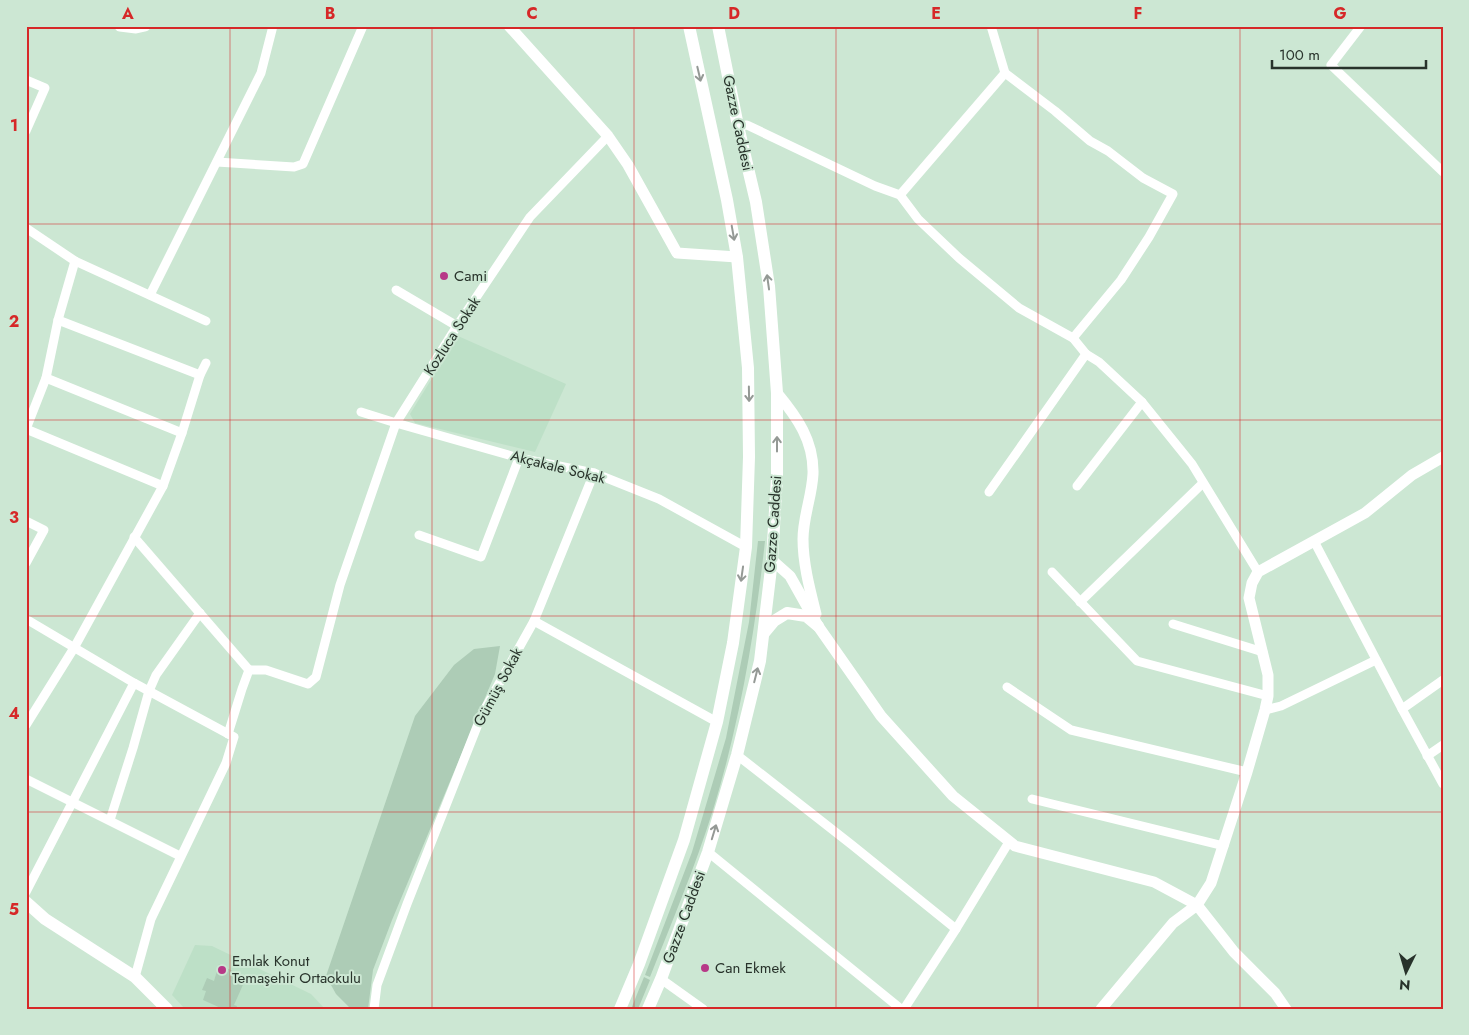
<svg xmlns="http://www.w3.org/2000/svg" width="1469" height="1035" font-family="Jost,sans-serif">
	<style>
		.built { fill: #bde0c7 }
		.green { fill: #adccb6 }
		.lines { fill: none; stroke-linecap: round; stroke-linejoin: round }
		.minor { stroke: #fff; stroke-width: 9 }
		.tertiary { stroke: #fff; stroke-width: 11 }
		.secondary { stroke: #fff; stroke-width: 12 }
		.oneway { stroke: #949995 }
		.grid { fill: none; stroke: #d62828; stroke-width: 1; stroke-opacity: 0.55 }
		.poi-dot { fill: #b73987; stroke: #cce7d3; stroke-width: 2 }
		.labels { text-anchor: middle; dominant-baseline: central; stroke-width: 4; stroke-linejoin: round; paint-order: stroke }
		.street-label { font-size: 15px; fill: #28332b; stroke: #cce7d3 }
		.poi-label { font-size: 15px; fill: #28332b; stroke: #cce7d3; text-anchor: start }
		.neatline { fill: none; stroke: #d62828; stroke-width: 2 }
		.grid-label { font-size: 16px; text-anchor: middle; font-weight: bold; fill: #d62828 }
	</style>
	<rect width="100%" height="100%" fill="#cce7d3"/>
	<g class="built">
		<polygon points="458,336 566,384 535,452 415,423 410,414"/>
		<polygon points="195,945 212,946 311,994 325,1009 185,1009 172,995"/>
	</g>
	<g class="green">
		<path d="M 758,541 L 765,541 C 755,632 740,722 713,810 C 695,867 672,922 650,977 L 645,975 L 692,852 L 726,738 L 749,622 Z"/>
		<polygon points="500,646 495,674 392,920 373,970 368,1009 349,1007 336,994 326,976 415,716 454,665 474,649"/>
		<polygon points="219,964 246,978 234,1005 237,1006 236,1009 223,1009 203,1000 206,991 202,990 207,978 214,981"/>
		<polygon points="644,977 650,980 638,1009 631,1009"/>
	</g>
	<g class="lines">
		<g class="minor">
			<polyline points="1361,26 1331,65 1443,172"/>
			<polyline points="1005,73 1055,111 1090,141 1108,151 1143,178 1173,194 1149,237 1121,280 1073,338"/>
			<polyline points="26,80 45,88 26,131"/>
			<polyline points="738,126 747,125 875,186 900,195 918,219 959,258 1019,308 1073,338 1086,354 1099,362 1142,402 1192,464 1258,572"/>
			<polyline points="217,162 294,167 303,164 363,26"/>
			<polyline points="900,195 1005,73 991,26"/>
			<polyline points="26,228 75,261 58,320 46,378 26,429"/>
			<polyline points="75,261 206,321"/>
			<polyline points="396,290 457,326"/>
			<polyline points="150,295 261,73 273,26"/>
			<polyline points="58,320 200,375"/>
			<polyline points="46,378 182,433"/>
			<polyline points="361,412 396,423 519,458 594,473 659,499 746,547"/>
			<polyline points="26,429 163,486"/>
			<polyline points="1077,486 1142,402"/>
			<polyline points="989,492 1086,354"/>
			<polyline points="26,521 44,530 26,563"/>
			<polyline points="419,535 481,557 519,458"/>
			<polyline points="134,537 249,670"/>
			<polyline points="1314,541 1402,709 1443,784"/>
			<polyline points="1052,572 1137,661 1268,696"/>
			<polyline points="1080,602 1203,483"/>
			<polyline points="26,619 134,683 234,737 226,763 151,919 135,977"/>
			<polyline points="534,621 717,722"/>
			<polyline points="1173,624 1263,652"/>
			<polyline points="1007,687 1071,730 1247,772"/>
			<polyline points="1402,709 1443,680"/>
			<polyline points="1265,710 1281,706 1376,660"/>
			<polyline points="26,725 74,648 163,486 182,433 200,375 206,363"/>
			<polyline points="228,734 242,689 249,670 266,670 308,684 316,677 340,585 396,423 457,326 530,217 608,136"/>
			<polyline points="737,755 852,845 956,929"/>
			<polyline points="1427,756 1443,745"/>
			<polyline points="26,779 180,856"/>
			<polyline points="1032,799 1224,846"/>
			<polyline points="110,820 133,748 149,691 156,675 200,613"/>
			<polyline points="708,852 901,1009"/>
			<polyline points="26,892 134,683"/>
			<polyline points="661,979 703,1009"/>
			<polyline points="374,1009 377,985 407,904 482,714 534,621 594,473"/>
			<polyline points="904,1009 956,929 1009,842"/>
		</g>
		<g class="tertiary">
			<polyline points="120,26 136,28 145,26"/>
			<polyline points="509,26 608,136 628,165 677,253 737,257"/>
			<path d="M 777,393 C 797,417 814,441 813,474 C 812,496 803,517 803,539 C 803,564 810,590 816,614"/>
			<polyline points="772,560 790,576 818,626 881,716 953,796 1015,846 1154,882 1197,905 1234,952 1275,993 1286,1009"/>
			<polyline points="1101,1009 1173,923 1197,905 1211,883 1247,772 1265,710 1268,696 1268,675 1249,598 1252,583 1258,572 1365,513 1412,475 1443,457"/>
		</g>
		<g class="secondary">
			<polyline points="764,633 774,621 787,613 806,616 818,626"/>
			<polyline points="26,902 45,919 135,977 167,1009"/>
			<polyline points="620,1009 639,964 684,840 717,722 733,643 746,547 749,457 748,368 737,257 727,200 689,26"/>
			<polyline points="648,1009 661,979 708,852 737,755 760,661 772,560 777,477 777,393 769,286 756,202 738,126 718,26"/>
		</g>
	</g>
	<defs><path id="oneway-shaft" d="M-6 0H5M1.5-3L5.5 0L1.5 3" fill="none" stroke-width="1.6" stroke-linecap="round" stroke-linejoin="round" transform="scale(1.25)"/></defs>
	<g class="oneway">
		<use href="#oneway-shaft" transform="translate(699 74) rotate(77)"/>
		<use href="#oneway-shaft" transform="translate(733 233) rotate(80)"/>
		<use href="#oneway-shaft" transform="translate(768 282) rotate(-98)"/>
		<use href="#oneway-shaft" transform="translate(749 394) rotate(89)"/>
		<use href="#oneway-shaft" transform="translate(777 444) rotate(-90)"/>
		<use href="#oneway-shaft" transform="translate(742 574) rotate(98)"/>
		<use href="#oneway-shaft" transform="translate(756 675) rotate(-76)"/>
		<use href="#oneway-shaft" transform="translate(714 832) rotate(-73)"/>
	</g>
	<path class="grid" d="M 230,26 L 230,1009M 432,26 L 432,1009M 634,26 L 634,1009M 836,26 L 836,1009M 1038,26 L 1038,1009M 1240,26 L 1240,1009M 26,224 L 1443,224M 26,420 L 1443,420M 26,616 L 1443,616M 26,812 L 1443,812"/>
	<g class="poi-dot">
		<circle cx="444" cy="276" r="5"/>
		<circle cx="705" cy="968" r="5"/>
		<circle cx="222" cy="970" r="5"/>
	</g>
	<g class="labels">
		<g class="street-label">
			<text transform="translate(738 123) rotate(78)">Gazze Caddesi</text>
			<text transform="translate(452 336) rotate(-57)">Kozluca Sokak</text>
			<text transform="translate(558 467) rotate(14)">Akçakale Sokak</text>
			<text transform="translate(773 524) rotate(-86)">Gazze Caddesi</text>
			<text transform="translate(498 687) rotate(-62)">Gümüş Sokak</text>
			<text transform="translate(684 917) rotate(-70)">Gazze Caddesi</text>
		</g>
		<g class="poi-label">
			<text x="454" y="276">Cami</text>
			<text x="232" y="961">Emlak Konut<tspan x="232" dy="17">Temaşehir Ortaokulu</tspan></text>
			<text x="715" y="968">Can Ekmek</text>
		</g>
	</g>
	<rect width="1469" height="1035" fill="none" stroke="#cce7d3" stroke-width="55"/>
	<g transform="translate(1406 972) rotate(185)" stroke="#cce7d3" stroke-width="4" paint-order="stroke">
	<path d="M0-4L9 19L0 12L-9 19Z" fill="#28332b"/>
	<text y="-8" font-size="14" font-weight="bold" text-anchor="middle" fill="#28332b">N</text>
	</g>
	<path d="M1272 60v8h154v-8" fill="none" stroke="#28332b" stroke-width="2.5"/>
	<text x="1279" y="60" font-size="15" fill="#28332b" stroke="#cce7d3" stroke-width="4" paint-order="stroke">100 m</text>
	<rect x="28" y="28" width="1414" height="980" class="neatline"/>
	<g class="grid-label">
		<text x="128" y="19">A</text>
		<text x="330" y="19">B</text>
		<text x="532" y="19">C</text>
		<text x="734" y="19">D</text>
		<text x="936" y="19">E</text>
		<text x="1138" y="19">F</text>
		<text x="1340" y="19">G</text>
		<text x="14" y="131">1</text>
		<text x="14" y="327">2</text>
		<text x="14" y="523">3</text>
		<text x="14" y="719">4</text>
		<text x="14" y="915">5</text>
	</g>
</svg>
